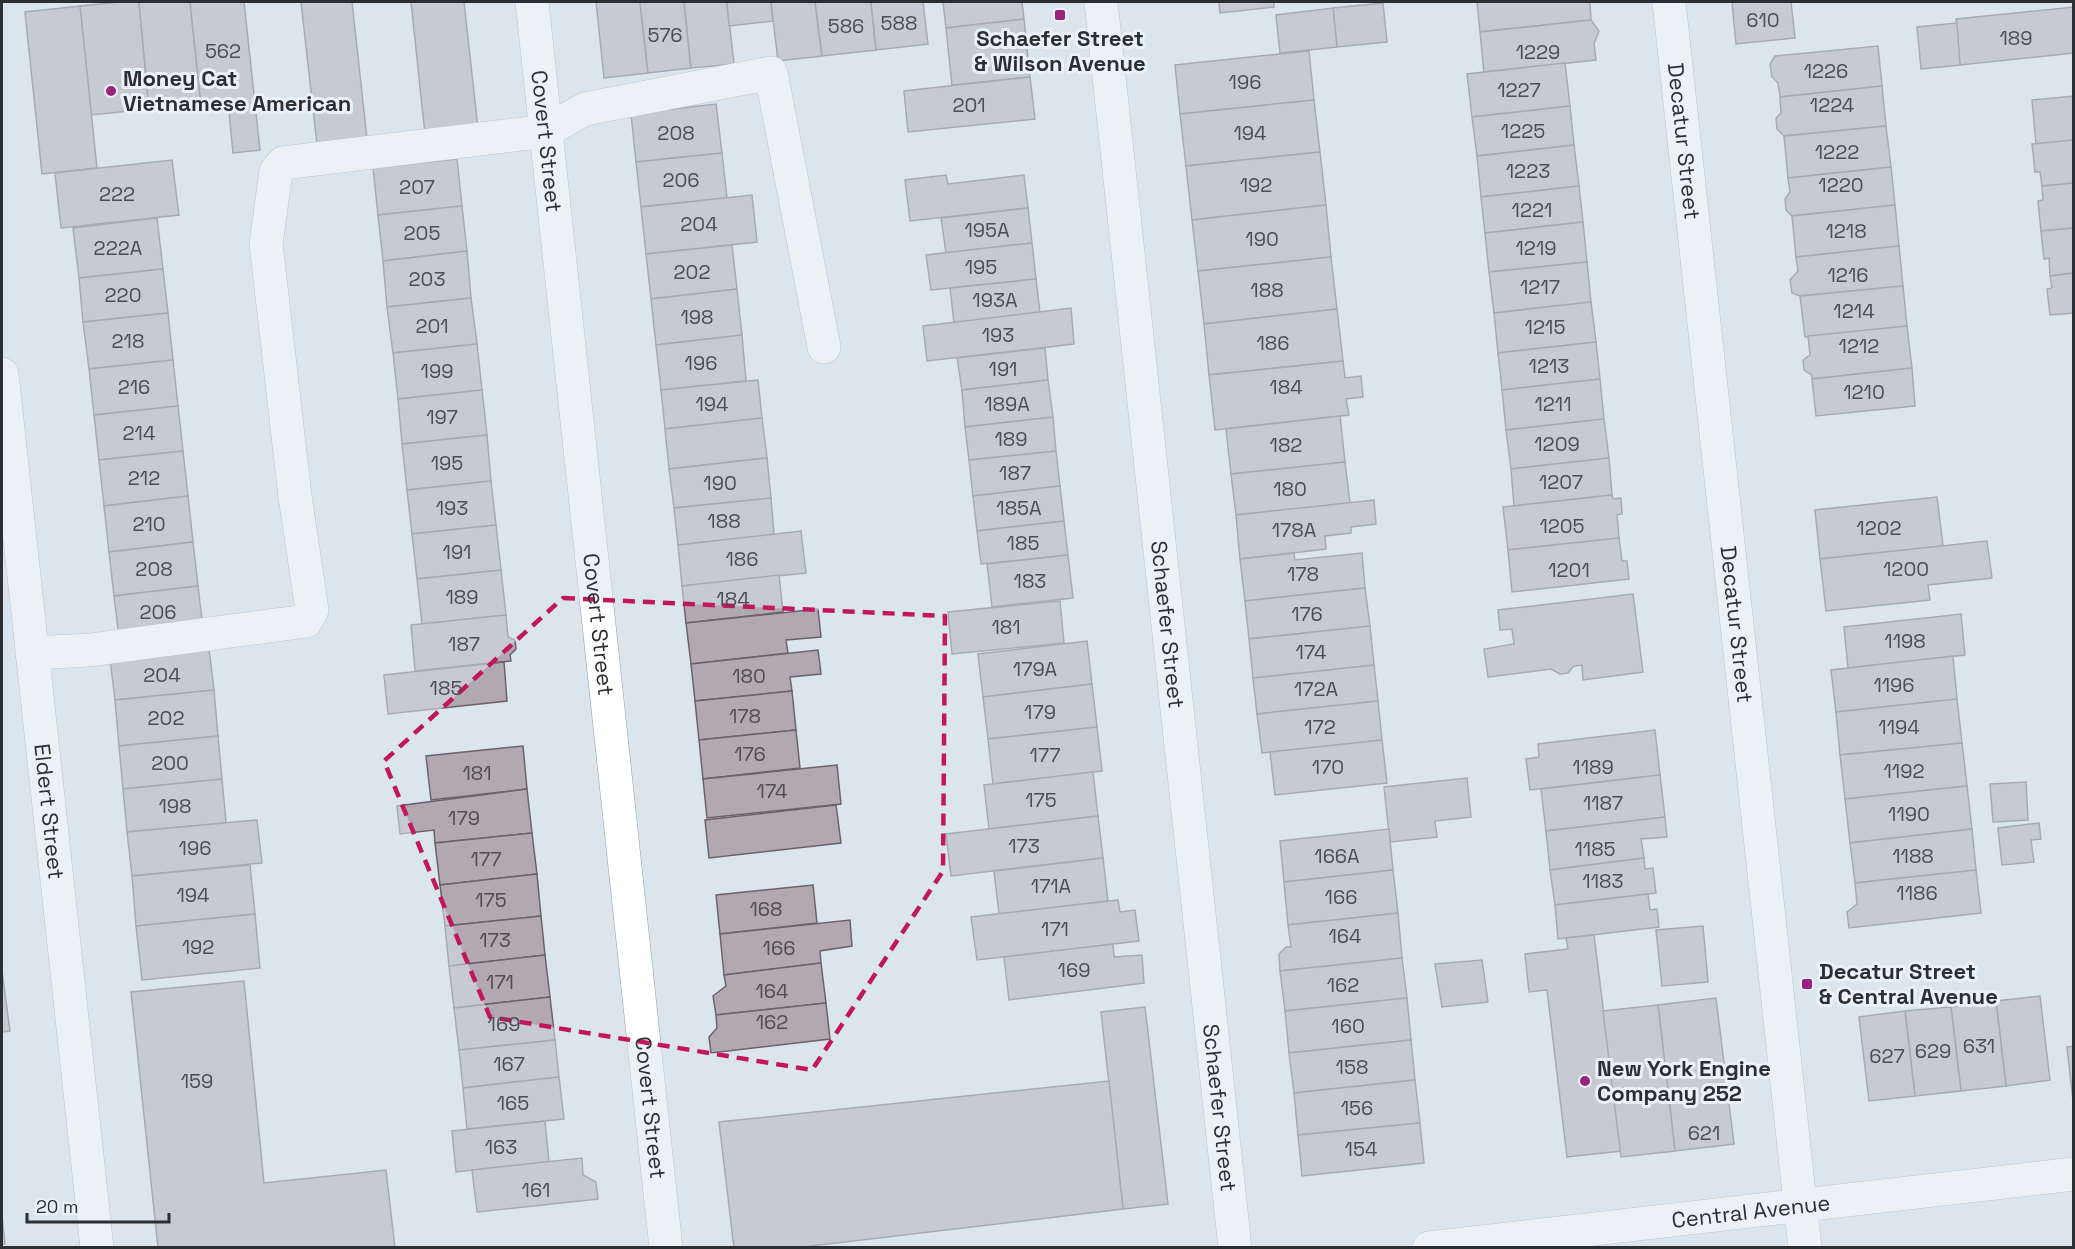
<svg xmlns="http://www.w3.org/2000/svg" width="2075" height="1249" font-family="'Space Grotesk',sans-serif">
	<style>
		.building { fill: #b2a8b0; stroke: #6c636a; stroke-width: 1.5 }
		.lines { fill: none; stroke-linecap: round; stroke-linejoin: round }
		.minor-casing { stroke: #949da5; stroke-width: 34 }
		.minor { stroke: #fff; stroke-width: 33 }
		.marked { fill: none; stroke: #c2185b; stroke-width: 4.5; stroke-dasharray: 12 8; stroke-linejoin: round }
		.poi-dot { fill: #99227c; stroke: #e9f2fb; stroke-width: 2 }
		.labels { text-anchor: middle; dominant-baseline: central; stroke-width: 6; stroke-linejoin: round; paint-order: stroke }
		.number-label { font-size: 20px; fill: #4d4d52 }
		.poi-label { font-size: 22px; font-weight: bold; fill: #2b2f32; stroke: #e9f2fb; text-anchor: start }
		.street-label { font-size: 22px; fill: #2b2f32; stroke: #e9f2fb }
	</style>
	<rect width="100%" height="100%" fill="#dbe5ed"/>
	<g class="building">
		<polygon points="120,2 139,2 149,109 91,115 80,6"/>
		<polygon points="139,2 190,2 201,104 149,109"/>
		<polygon points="190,2 244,2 260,150 233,153 228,101 201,104"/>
		<polygon points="301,2 352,2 367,139 317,144"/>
		<polygon points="411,2 464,2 478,128 425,134"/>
		<polygon points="596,2 640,2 648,73 604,78"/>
		<polygon points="640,2 684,2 691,68 648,73"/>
		<polygon points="684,2 727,2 734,64 691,68"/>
		<polygon points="727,2 771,2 773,21 729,26"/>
		<polygon points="771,2 815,2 822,56 778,61"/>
		<polygon points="815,2 871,2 876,50 822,56"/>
		<polygon points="871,2 923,2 928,44 876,50"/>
		<polygon points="943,2 1022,2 1024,19 946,28"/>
		<polygon points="1219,2 1274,2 1274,7 1220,13"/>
		<polygon points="1477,2 1590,2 1591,20 1480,32"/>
		<polygon points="1732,2 1791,2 1795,38 1736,44"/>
		<polygon points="1383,3 1387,42 1337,47 1333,8"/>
		<polygon points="80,6 97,168 42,174 25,12"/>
		<polygon points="2074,7 2074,53 1960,65 1956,19"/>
		<polygon points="1333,8 1337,47 1280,53 1276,15"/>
		<polygon points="1024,19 1030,77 952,85 946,28"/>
		<polygon points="1591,20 1599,31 1594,44 1596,60 1484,72 1480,32"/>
		<polygon points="1957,23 1960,65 1921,69 1917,27"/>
		<polygon points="1878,46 1882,86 1780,97 1778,83 1772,77 1770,64 1775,56"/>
		<polygon points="1309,51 1314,100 1180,114 1175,65"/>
		<polygon points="1565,63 1570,106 1472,117 1467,74"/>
		<polygon points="1030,77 1035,119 908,132 904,91"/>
		<polygon points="1882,86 1886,126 1784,136 1777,129 1776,118 1781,113 1780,97"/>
		<polygon points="2074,96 2074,140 2036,144 2032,100"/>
		<polygon points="1314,100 1320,152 1186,166 1180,114"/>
		<polygon points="716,104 722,153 636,162 631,114"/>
		<polygon points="1570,106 1574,145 1477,156 1472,117"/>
		<polygon points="1886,126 1891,167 1788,178 1784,136"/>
		<polygon points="2074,140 2074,183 2042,186 2040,172 2035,172 2032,144"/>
		<polygon points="1574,145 1579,186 1481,197 1477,156"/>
		<polygon points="1320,152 1326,205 1192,220 1186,166"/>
		<polygon points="722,153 727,198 641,207 636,162"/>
		<polygon points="457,159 462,206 378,215 373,168"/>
		<polygon points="172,160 179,215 61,228 55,173"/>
		<polygon points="1891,167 1895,205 1792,216 1786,210 1785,199 1790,192 1788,178"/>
		<polygon points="946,175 948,184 1024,175 1028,208 910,221 905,180"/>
		<polygon points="2074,183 2074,228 2041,231 2038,201 2043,200 2042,186"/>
		<polygon points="1579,186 1583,222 1485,233 1481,197"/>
		<polygon points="752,195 757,242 646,254 641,207"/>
		<polygon points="1326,205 1331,257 1198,271 1192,220"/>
		<polygon points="1895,205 1899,246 1796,257 1792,216"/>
		<polygon points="462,206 467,251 383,261 378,215"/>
		<polygon points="1028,208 1032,243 946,253 941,218"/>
		<polygon points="157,218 163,269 79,278 73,228"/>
		<polygon points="1583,222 1587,262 1489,272 1485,233"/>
		<polygon points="2074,228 2074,273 2050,276 2049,258 2044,259 2041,231"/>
		<polygon points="1032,243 1036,279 931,290 926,255"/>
		<polygon points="732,245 737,289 651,299 646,254"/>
		<polygon points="1899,246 1903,286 1800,296 1792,293 1790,280 1798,271 1796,257"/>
		<polygon points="467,251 471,298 387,307 383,261"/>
		<polygon points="1331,257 1337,309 1204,324 1198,271"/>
		<polygon points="1587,262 1591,302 1494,313 1489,272"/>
		<polygon points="163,269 168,313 83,322 79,278"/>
		<polygon points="2074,273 2074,313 2050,315 2047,289 2052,288 2050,276"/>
		<polygon points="1036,279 1040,313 954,323 950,288"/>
		<polygon points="1903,286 1907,326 1805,337 1800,296"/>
		<polygon points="737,289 742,335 656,345 651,299"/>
		<polygon points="471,298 477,344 393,353 387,307"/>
		<polygon points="1591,302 1596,342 1498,353 1494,313"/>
		<polygon points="1071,308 1074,344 927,361 923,326"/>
		<polygon points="1337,309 1343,361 1209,375 1204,324"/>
		<polygon points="168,313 173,360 89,369 83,322"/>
		<polygon points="1907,326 1912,368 1812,379 1812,375 1804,370 1803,360 1810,355 1808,336"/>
		<polygon points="742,335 746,381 661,390 656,345"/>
		<polygon points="1596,342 1600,379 1502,390 1498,353"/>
		<polygon points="477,344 482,390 398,399 393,353"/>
		<polygon points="1045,348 1048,380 962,390 957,358"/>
		<polygon points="173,360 178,406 94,415 89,369"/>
		<polygon points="1343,361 1345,378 1361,376 1363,397 1346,399 1349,415 1215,430 1209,375"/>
		<polygon points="1912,368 1915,406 1816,416 1812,379"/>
		<polygon points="1600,379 1604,419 1506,430 1502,390"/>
		<polygon points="758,380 762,418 665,429 661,390"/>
		<polygon points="1048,380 1053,417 965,427 962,390"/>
		<polygon points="482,390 487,435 402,444 398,399"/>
		<polygon points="178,406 183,451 99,460 94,415"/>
		<polygon points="1340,416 1345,462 1231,474 1226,429"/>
		<polygon points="1053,417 1056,451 969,460 965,427"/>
		<polygon points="762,418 767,458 669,469 665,429"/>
		<polygon points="1604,419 1609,458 1511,469 1506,430"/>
		<polygon points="487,435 491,481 407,490 402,444"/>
		<polygon points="183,451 188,496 104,506 99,460"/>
		<polygon points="1056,451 1060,486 973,496 969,460"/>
		<polygon points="767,458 771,498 674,508 669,469"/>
		<polygon points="1609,458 1612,495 1514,506 1511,469"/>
		<polygon points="1345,462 1350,503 1236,515 1231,474"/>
		<polygon points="491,481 496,525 412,534 407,490"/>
		<polygon points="1060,486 1064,521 977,531 973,496"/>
		<polygon points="1612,495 1613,499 1621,498 1622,514 1617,515 1619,538 1508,550 1503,507"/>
		<polygon points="188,496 193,542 109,552 104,506"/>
		<polygon points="1937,497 1943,546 1820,559 1815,510"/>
		<polygon points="771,498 774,535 678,545 674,508"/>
		<polygon points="1374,500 1376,524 1351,527 1351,533 1325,536 1326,549 1240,559 1236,515"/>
		<polygon points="1064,521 1068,555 981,564 977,531"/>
		<polygon points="496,525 501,570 417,579 412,534"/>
		<polygon points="801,531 806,573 682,586 678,545"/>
		<polygon points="1619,538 1622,561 1627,561 1629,579 1512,592 1508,550"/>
		<polygon points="1987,541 1992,578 1928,585 1930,600 1826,611 1820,559"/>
		<polygon points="193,542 198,586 114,596 109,552"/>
		<polygon points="1294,553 1295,560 1362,553 1365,588 1245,601 1240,559"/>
		<polygon points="1068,555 1073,598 992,607 987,564"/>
		<polygon points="501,570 506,615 422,624 417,579"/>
		<polygon points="779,575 783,612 686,623 682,586"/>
		<polygon points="198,586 203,629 119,638 114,596"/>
		<polygon points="1365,588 1370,626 1249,639 1245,601"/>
		<polygon points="1633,594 1643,672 1583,680 1582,665 1574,666 1568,673 1560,674 1551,669 1488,677 1484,649 1514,644 1512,629 1500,630 1498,610"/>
		<polygon points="1060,601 1064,643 952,654 948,612"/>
		<polygon points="818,609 821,637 786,640 788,653 691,664 686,623"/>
		<polygon points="1961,614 1965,655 1848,668 1844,627"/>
		<polygon points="506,615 508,637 515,640 516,649 510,655 511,661 415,671 411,625"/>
		<polygon points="1370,626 1374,665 1253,678 1249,639"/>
		<polygon points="1087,641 1092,684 983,697 978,654"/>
		<polygon points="209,649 214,690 115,700 110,659"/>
		<polygon points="818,650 821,674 790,677 792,691 695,701 691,664"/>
		<polygon points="1953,656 1957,699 1836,712 1831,670"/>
		<polygon points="504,662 507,701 388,714 384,675"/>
		<polygon points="1374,665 1378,701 1257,714 1253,678"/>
		<polygon points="1092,684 1097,727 988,739 983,697"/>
		<polygon points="214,690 218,736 119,746 115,700"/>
		<polygon points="792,691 796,730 699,740 695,701"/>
		<polygon points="1957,699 1962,743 1840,755 1836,712"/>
		<polygon points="1378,701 1382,740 1262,753 1257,714"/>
		<polygon points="1097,727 1102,771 993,784 988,739"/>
		<polygon points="796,730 800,768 703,779 699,740"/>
		<polygon points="1655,730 1660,775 1530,790 1526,759 1539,757 1538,744"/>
		<polygon points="218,736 222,779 123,789 119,746"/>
		<polygon points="1382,740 1387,783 1275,795 1270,752"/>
		<polygon points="1962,743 1967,786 1845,799 1840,755"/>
		<polygon points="523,746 527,789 431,800 426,756"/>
		<polygon points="837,765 841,804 707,818 703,779"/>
		<polygon points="1093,772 1098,816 989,829 984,785"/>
		<polygon points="1660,775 1665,817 1546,831 1541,789"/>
		<polygon points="1467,778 1471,817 1435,821 1437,837 1390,842 1384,787"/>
		<polygon points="222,779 226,823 127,832 123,789"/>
		<polygon points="2026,782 2028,820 1993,822 1990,784"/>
		<polygon points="1967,786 1972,829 1850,843 1845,799"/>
		<polygon points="527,789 532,833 435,843 434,830 400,834 397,806"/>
		<polygon points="836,805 841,843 709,858 705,820"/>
		<polygon points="1098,816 1103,858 951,876 946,834"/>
		<polygon points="1665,817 1667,837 1641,839 1644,858 1550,870 1546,831"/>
		<polygon points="257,820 262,863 132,876 127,832"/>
		<polygon points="2039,823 2041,839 2031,840 2034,862 2002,865 1998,828"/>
		<polygon points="1389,829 1393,870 1284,882 1280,841"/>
		<polygon points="1972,829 1976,870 1855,883 1850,843"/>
		<polygon points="532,833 537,874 440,885 435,843"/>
		<polygon points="1103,858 1108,901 999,914 994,871"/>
		<polygon points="1644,858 1645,869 1653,868 1656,893 1555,905 1550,870"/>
		<polygon points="250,865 255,914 136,926 132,876"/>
		<polygon points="1393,870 1398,913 1288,925 1284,882"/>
		<polygon points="1976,870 1981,913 1849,928 1847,912 1857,904 1855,883"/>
		<polygon points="537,874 541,916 445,926 440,885"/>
		<polygon points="813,885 817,923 720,934 716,895"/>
		<polygon points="1648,894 1650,910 1657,909 1659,927 1558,939 1555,905"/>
		<polygon points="1118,900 1120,912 1135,910 1139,941 977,960 971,917"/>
		<polygon points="1398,913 1402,958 1280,971 1279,954 1286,947 1291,947 1288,925"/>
		<polygon points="255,914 260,968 142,980 136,926"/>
		<polygon points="541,916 545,955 449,966 445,926"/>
		<polygon points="850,920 852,946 820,951 821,963 724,975 720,934"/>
		<polygon points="1703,926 1708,982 1662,986 1656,930"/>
		<polygon points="1594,935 1621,1151 1567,1157 1547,990 1529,992 1525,954 1568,949 1566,938"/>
		<polygon points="1113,944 1114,957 1142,955 1144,983 1009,1000 1004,957"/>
		<polygon points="545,955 550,997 454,1008 449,966"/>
		<polygon points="1402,958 1407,998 1285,1011 1280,971"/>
		<polygon points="1482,960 1488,1002 1442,1007 1435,964"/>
		<polygon points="821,963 826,1003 716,1015 713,996 726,986 724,975"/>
		<polygon points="2,971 10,1031 2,1032"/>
		<polygon points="244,981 264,1183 386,1170 395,1248 158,1248 131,992"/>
		<polygon points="2040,996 2050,1080 2006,1086 1996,1001"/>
		<polygon points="550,997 555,1040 459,1050 454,1008"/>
		<polygon points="1407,998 1411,1040 1289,1053 1285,1011"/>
		<polygon points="1716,998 1734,1144 1675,1151 1658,1005"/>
		<polygon points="1996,1001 2006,1086 1961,1091 1951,1007"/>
		<polygon points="826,1003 830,1039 711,1053 709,1037 717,1028 716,1015"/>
		<polygon points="1658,1005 1675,1151 1621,1157 1603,1011"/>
		<polygon points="1145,1007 1168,1204 1123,1209 1101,1012"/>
		<polygon points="1951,1007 1961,1091 1915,1096 1905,1011"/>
		<polygon points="1905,1011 1915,1096 1869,1101 1859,1017"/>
		<polygon points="555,1040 559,1077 463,1088 459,1050"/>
		<polygon points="1411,1040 1415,1080 1294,1093 1289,1053"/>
		<polygon points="2074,1046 2074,1101 2073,1101 2067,1047"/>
		<polygon points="559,1077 564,1119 467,1129 463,1088"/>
		<polygon points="1415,1080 1420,1123 1298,1135 1294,1093"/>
		<polygon points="1109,1081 1123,1209 794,1248 734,1248 719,1122"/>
		<polygon points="545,1121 549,1162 456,1172 452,1131"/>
		<polygon points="1420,1123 1424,1163 1302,1176 1298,1135"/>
		<polygon points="582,1158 583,1175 596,1182 598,1199 477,1212 472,1170"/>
		<polygon points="2,1215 5,1244 2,1244"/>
	</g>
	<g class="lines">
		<defs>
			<g id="minor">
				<path id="s1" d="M 532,2 L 666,1248"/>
				<path id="s2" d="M 1101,2 L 1235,1248"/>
				<path id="s3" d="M 1669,2 L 1805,1248"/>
				<path id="s4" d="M 2,374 L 97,1248"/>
				<polyline points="32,653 90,650 306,621 312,610 295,496 266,244 276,171 283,163 546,131 585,109 771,73 824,347"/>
				<path id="s5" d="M 1429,1248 L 2074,1174"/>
			</g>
		</defs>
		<use href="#minor" class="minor-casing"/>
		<use href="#minor" class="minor"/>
	</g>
	<path d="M0 0H2075V1249H0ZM 563,598 L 945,616 L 943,871 L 812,1070 L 490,1017 L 384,761 Z" fill="#dbe5ed" fill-opacity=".55" fill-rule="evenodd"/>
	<path class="marked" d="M 563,598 L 945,616 L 943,871 L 812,1070 L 490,1017 L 384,761 Z"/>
	<g class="poi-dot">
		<rect x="1054" y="9" width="12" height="12" rx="3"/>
		<circle cx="111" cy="91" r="6"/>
		<rect x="1801" y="978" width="12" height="12" rx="3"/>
		<circle cx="1585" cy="1081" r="6"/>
	</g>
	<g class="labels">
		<g class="number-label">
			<text x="1763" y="20">610</text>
			<text x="899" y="23">588</text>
			<text x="846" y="26">586</text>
			<text x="665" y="35">576</text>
			<text x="2016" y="38">189</text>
			<text x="223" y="51">562</text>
			<text x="1538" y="52">1229</text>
			<text x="1826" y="71">1226</text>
			<text x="1245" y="82">196</text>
			<text x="1519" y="90">1227</text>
			<text x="969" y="105">201</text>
			<text x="1832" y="105">1224</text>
			<text x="1523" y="131">1225</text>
			<text x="676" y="133">208</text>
			<text x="1250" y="133">194</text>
			<text x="1837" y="152">1222</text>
			<text x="1528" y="171">1223</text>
			<text x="681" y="180">206</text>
			<text x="1256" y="185">192</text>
			<text x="1841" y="185">1220</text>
			<text x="417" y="187">207</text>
			<text x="117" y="194">222</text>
			<text x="1532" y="210">1221</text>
			<text x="699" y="224">204</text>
			<text x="987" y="230">195A</text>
			<text x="1846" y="231">1218</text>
			<text x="422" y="233">205</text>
			<text x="1262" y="239">190</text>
			<text x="118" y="248">222A</text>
			<text x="1536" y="248">1219</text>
			<text x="981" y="267">195</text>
			<text x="692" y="272">202</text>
			<text x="1848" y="275">1216</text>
			<text x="427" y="279">203</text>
			<text x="1540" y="287">1217</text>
			<text x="1267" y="290">188</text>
			<text x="123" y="295">220</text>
			<text x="995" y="300">193A</text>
			<text x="1854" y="311">1214</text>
			<text x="697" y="317">198</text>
			<text x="432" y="326">201</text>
			<text x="1545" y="327">1215</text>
			<text x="998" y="335">193</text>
			<text x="128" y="341">218</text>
			<text x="1273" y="343">186</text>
			<text x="1859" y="346">1212</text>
			<text x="701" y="363">196</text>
			<text x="1549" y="366">1213</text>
			<text x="1003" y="369">191</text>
			<text x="437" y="371">199</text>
			<text x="134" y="387">216</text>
			<text x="1286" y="387">184</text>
			<text x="1864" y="392">1210</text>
			<text x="712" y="404">194</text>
			<text x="1007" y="404">189A</text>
			<text x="1553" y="404">1211</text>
			<text x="442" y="417">197</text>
			<text x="139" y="433">214</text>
			<text x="1011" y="439">189</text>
			<text x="1557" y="444">1209</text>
			<text x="1286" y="445">182</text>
			<text x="447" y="463">195</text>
			<text x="1015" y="473">187</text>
			<text x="144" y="478">212</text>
			<text x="1561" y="482">1207</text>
			<text x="720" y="483">190</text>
			<text x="1290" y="489">180</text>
			<text x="452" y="508">193</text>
			<text x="1019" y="508">185A</text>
			<text x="724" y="521">188</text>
			<text x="149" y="524">210</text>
			<text x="1562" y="526">1205</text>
			<text x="1879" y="528">1202</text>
			<text x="1294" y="530">178A</text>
			<text x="1023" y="543">185</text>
			<text x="457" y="552">191</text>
			<text x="742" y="559">186</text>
			<text x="154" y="569">208</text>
			<text x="1906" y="569">1200</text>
			<text x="1569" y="570">1201</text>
			<text x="1303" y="574">178</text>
			<text x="1030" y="581">183</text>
			<text x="462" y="597">189</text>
			<text x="733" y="599">184</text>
			<text x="158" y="612">206</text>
			<text x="1307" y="614">176</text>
			<text x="1006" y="627">181</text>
			<text x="1905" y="641">1198</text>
			<text x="464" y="644">187</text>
			<text x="1311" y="652">174</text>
			<text x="1035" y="669">179A</text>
			<text x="162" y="675">204</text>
			<text x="749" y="676">180</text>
			<text x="1894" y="685">1196</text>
			<text x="446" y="688">185</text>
			<text x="1316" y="689">172A</text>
			<text x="1040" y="712">179</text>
			<text x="745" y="716">178</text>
			<text x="166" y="718">202</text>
			<text x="1320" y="727">172</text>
			<text x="1899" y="727">1194</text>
			<text x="750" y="754">176</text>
			<text x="1045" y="755">177</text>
			<text x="170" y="763">200</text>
			<text x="1328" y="767">170</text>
			<text x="1593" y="767">1189</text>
			<text x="1904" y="771">1192</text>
			<text x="477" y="773">181</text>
			<text x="772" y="791">174</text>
			<text x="1041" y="800">175</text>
			<text x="1603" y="803">1187</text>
			<text x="175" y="806">198</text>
			<text x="1909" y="814">1190</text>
			<text x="464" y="818">179</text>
			<text x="1024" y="846">173</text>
			<text x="195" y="848">196</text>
			<text x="1595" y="849">1185</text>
			<text x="1337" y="856">166A</text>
			<text x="1913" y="856">1188</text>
			<text x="486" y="859">177</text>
			<text x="1603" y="881">1183</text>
			<text x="1051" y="886">171A</text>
			<text x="1917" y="893">1186</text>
			<text x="193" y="895">194</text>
			<text x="1341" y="897">166</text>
			<text x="491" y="900">175</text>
			<text x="766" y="909">168</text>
			<text x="1055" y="929">171</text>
			<text x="1345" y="936">164</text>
			<text x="495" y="940">173</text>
			<text x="198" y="947">192</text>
			<text x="779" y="948">166</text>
			<text x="1074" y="970">169</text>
			<text x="500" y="982">171</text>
			<text x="1343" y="985">162</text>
			<text x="772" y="991">164</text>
			<text x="772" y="1022">162</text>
			<text x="504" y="1024">169</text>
			<text x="1348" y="1026">160</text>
			<text x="1979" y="1046">631</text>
			<text x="1933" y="1051">629</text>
			<text x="1887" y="1056">627</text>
			<text x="509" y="1064">167</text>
			<text x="1352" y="1067">158</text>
			<text x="197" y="1081">159</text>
			<text x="513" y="1103">165</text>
			<text x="1357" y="1108">156</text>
			<text x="1704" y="1133">621</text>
			<text x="501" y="1147">163</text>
			<text x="1361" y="1149">154</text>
			<text x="536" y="1190">161</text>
		</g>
		<g class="poi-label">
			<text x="1060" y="38" text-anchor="middle">Schaefer Street<tspan x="1060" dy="25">&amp; Wilson Avenue</tspan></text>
			<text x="123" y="78">Money Cat<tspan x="123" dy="25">Vietnamese American</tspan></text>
			<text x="1819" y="971">Decatur Street<tspan x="1819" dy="25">&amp; Central Avenue</tspan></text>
			<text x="1597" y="1068">New York Engine<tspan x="1597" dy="25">Company 252</tspan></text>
		</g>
		<g class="street-label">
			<text stroke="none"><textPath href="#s1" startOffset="140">Covert Street</textPath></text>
			<text stroke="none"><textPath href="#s3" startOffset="140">Decatur Street</textPath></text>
			<text stroke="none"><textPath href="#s1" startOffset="626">Covert Street</textPath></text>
			<text stroke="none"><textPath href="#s3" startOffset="626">Decatur Street</textPath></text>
			<text stroke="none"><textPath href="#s2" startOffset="626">Schaefer Street</textPath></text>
			<text stroke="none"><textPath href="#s4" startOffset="440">Eldert Street</textPath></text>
			<text stroke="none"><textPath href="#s1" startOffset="1112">Covert Street</textPath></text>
			<text stroke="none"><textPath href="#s2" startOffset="1112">Schaefer Street</textPath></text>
			<text stroke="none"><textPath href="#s5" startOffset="324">Central Avenue</textPath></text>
		</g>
	</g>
	<rect width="2075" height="1249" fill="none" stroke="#2b2f32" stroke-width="6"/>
	<path d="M27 1213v9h142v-9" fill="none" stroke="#2b2f32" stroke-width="3"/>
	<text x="36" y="1213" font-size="18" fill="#2b2f32" stroke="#e9f2fb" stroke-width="4.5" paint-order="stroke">20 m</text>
</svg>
